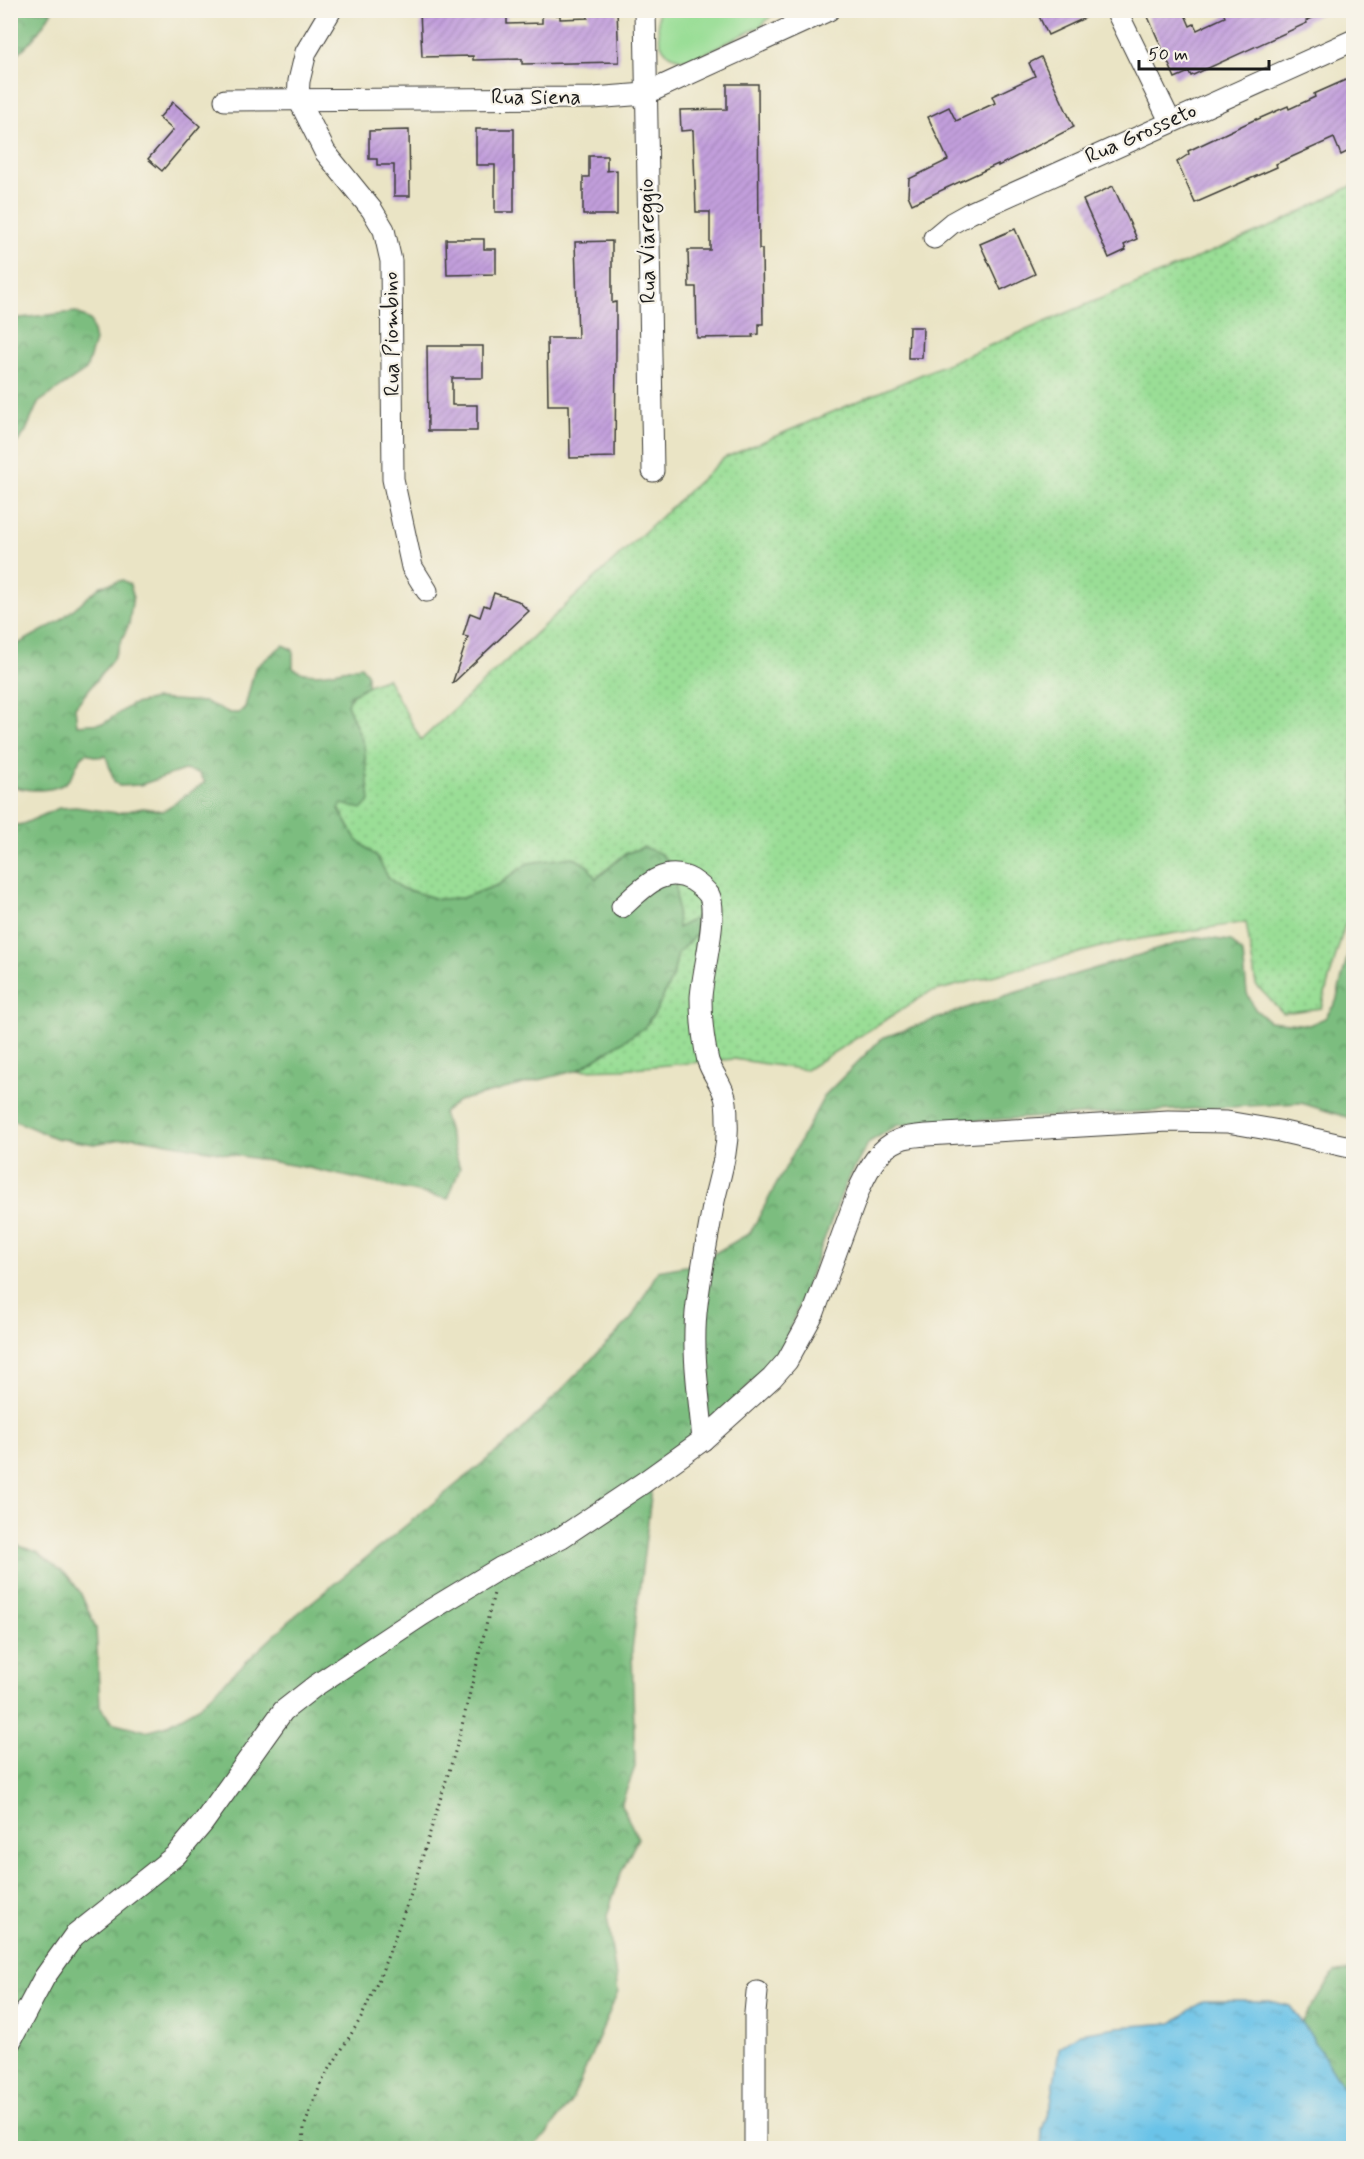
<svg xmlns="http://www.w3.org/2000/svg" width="1364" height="2159" font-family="Mynerve,sans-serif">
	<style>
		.grass { fill: url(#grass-dots); stroke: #5b7d59; stroke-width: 1.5 }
		.forest { fill: url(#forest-crowns); stroke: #4c6c4e; stroke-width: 1.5 }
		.garden { fill: #9ade96; stroke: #5b7d59; stroke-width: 1.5 }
		.water { fill: url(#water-ripples); stroke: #447082; stroke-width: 1.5 }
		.building { fill: url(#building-hatch) }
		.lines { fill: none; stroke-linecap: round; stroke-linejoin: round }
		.minor-casing { stroke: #3b3a35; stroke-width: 23 }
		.path { stroke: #3b3a35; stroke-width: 3; stroke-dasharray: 1.5 4.5; stroke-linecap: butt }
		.minor { stroke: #fff; stroke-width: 21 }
		.labels { text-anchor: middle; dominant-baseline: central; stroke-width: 4.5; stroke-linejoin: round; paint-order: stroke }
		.street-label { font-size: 22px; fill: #1c1c1c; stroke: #f7f3e8 }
	</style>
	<defs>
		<pattern id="grass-dots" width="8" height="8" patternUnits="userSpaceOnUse" patternTransform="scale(1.5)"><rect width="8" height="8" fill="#9ade96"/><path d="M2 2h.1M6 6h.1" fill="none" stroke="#84be81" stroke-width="1.8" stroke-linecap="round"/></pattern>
		<pattern id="forest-crowns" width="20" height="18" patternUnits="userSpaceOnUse" patternTransform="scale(1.5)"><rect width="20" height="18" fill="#7bbd7f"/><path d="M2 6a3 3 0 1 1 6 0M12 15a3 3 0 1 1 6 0" fill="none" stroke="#649967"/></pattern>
		<pattern id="water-ripples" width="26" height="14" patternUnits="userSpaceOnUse" patternTransform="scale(1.5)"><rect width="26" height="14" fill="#6bc3e8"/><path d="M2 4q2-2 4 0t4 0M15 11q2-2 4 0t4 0" fill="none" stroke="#5ca7c6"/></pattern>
		<pattern id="building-hatch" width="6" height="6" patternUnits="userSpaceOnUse" patternTransform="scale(1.5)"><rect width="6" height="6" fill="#c29fdc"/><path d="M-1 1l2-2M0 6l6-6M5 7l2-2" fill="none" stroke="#a688bc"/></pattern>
	</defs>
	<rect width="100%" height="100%" fill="#f7f3e8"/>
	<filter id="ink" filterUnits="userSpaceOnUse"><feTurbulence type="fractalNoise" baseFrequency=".0167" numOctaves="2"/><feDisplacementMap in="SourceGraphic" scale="12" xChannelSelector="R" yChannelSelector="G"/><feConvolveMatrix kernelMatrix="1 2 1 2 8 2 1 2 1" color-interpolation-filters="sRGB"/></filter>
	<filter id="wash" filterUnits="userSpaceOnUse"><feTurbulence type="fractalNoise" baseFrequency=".008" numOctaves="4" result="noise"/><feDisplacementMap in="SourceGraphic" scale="24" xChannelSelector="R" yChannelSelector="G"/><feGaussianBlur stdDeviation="1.35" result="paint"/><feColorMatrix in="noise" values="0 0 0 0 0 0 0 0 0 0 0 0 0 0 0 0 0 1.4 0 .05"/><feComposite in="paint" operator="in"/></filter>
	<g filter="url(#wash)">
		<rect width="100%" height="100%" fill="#eae4c5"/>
		<path class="grass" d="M 1353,185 L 1354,914 L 1345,924 L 1321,1008 L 1283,1013 L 1256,985 L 1246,922 L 1120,942 L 928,993 L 806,1070 L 734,1059 L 622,1069 L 578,1070 L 644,1028 L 656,1011 L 673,976 L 677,953 L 706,924 L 677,929 L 675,870 L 661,855 L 643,847 L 625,854 L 595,879 L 528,863 L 498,885 L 462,898 L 438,899 L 401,888 L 388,877 L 377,857 L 356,839 L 339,808 L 364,745 L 347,704 C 354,688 372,684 387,678 L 421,740 L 724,458 L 1277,224 Z"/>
		<g class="forest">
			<path d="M 11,10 L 52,11 C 40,31 30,46 11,58 Z"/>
			<polygon points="76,312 91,321 95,341 86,370 38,403 25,433 11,450 11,319"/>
			<path d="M 123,580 L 130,585 L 133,595 L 129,624 L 113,659 L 75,707 L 77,725 L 104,723 L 131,705 L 155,699 L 205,702 L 230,713 L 239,713 L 245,707 L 255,668 L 283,645 L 293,650 L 293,668 C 309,680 343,670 361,666 L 367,673 L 367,686 L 351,695 L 347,704 L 364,745 L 370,801 L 362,809 L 342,804 L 339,809 L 356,839 L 377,857 L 388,877 L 401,888 L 438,899 L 462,898 L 498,885 L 528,863 L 573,857 L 588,866 L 596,879 L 625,854 L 644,847 L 661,854 L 675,870 L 678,928 L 702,914 L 706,924 L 678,953 L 673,976 L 656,1011 L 644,1028 L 578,1070 L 458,1101 L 443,1113 L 460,1168 L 448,1199 L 308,1168 L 134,1137 L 94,1144 L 55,1138 L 11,1119 L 11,826 L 23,824 L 59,808 L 76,807 L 117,813 L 143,808 L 163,811 L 205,782 L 199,773 L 184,770 L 140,785 L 119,786 L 114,781 L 106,756 L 96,757 L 87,753 C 77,758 77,768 71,777 C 59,794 28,791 11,786 L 11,648 L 58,622 L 101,586 Z"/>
			<polygon points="1353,933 1353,1119 1301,1103 898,1125 869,1142 845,1185 783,1347 734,1402 655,1464 632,1650 635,1767 621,1805 638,1838 620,1875 607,1916 618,1992 572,2100 546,2135 531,2148 11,2148 10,1543 37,1552 68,1576 80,1592 96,1628 100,1706 111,1722 146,1731 165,1726 197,1708 296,1615 517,1435 631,1319 658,1271 696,1264 750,1233 825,1095 882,1038 978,1004 1198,937 1231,941 1243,954 1247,993 1255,1009 1269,1021 1309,1025 1325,1018 1336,1002"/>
			<polygon points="1353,1971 1353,2148 1219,2148 1335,1972"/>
		</g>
		<path class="garden" d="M 658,11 L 658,10 L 772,11 L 771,16 L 761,26 L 691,60 C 657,59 658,39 658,11 Z"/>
		<polygon class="water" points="1203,2001 1270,2001 1290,2006 1306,2028 1353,2102 1353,2148 1041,2148 1042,2130 1051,2104 1059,2048 1080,2033 1118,2027 1172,2023"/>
		<g id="blocks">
			<g class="building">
				<polygon points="420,10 507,10 507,24 542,23 542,15 560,15 560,19 588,18 588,10 617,10 619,62 522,64 522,59 473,60 473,56 422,57"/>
				<polygon points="1036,10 1102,10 1048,35"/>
				<polygon points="1145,10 1183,10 1190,26 1194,24 1197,30 1225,17 1222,10 1329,10 1306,21 1307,23 1191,76 1189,72 1175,78"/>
				<polygon points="1041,57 1074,127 998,166 998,164 912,204 908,195 909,179 948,160 928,117 949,107 956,121 995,103 992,96 1035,76 1029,63"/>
				<polygon points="1350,78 1353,85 1353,149 1341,155 1334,138 1276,164 1277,167 1195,203 1177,162 1189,154 1188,151 1256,119 1256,120 1288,106 1289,109 1315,97 1314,94"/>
				<polygon points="727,84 758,84 759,249 762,249 763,324 759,324 759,334 752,335 753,337 697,338 696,287 689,287 688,250 710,250 710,212 696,212 693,130 681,131 680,110 727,109"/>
				<polygon points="173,102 200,126 162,171 148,159 173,130 159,118"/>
				<polygon points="476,129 514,129 514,212 495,212 495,165 476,165"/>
				<polygon points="409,130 410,196 394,196 394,165 377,165 377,159 369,159 369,131"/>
				<polygon points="589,156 607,156 607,171 617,170 617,215 583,215 583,177 589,177"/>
				<polygon points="1113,186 1137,239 1124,245 1126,250 1109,258 1083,200"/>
				<polygon points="1015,229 1035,274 1001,290 980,244"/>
				<polygon points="446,239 484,239 484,249 496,249 496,274 447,275"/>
				<polygon points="612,241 612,303 616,302 616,351 615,457 570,458 569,405 548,405 547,338 578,338 575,242"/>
				<polygon points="909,327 923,327 922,358 908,358"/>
				<polygon points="427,346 483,346 483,378 452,378 452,405 477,405 477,431 428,431"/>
				<polygon points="494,593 518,601 529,611 452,684 468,637 463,636 470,613 480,617 484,605 489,607"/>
			</g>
		</g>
	</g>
	<g filter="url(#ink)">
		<use href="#blocks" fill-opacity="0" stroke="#3b3a35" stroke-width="1.5"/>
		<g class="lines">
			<defs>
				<g id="minor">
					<polyline points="331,10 306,52 299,81 298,98 325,152 372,210 384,230 391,261 393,479 412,567 427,591"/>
					<polyline points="645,10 653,471"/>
					<polyline points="1116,10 1170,121"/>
					<polyline points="225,100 593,98 645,94 829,10"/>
					<polyline points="934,238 952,223 970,213 1354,40"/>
					<path d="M 622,907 C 642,889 663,864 692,880 C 698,884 705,889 709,895 C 719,913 702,974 701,998 C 701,1019 703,1040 708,1061 C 712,1073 720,1082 724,1094 C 727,1101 727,1112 727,1121 C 729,1148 720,1175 714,1201 C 708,1235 701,1270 697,1304 C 691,1349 699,1395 703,1440"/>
					<path d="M 10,2042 L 44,1978 L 74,1936 L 176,1855 L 203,1823 L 283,1711 L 315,1686 L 422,1615 L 500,1568 L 562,1537 L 643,1483 L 703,1440 L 772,1378 L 787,1361 L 814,1312 L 860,1187 C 869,1168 879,1148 899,1140 C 907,1136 918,1136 927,1135 L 1168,1121 L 1227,1122 L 1279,1131 L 1354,1148"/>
					<polyline points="755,2148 755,2013 757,1992"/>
				</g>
			</defs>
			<use href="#minor" class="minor-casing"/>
			<polyline class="path" points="303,2148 304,2127 321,2083 361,2018 379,1979 411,1894 458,1742 494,1593"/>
			<use href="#minor" class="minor"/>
		</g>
	</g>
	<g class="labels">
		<g class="street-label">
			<text x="536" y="98">Rua Siena</text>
			<text transform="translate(1141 134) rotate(-24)">Rua Grosseto</text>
			<text transform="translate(648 241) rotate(-91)">Rua Viareggio</text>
			<text transform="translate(392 334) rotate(-91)">Rua Piombino</text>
		</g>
	</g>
	<rect width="1364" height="2159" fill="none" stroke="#f7f3e8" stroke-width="36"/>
	<path d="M1139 60v9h130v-9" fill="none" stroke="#1c1c1c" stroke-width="3"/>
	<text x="1148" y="60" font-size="18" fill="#1c1c1c" stroke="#f7f3e8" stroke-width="4.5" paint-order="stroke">50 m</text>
</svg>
